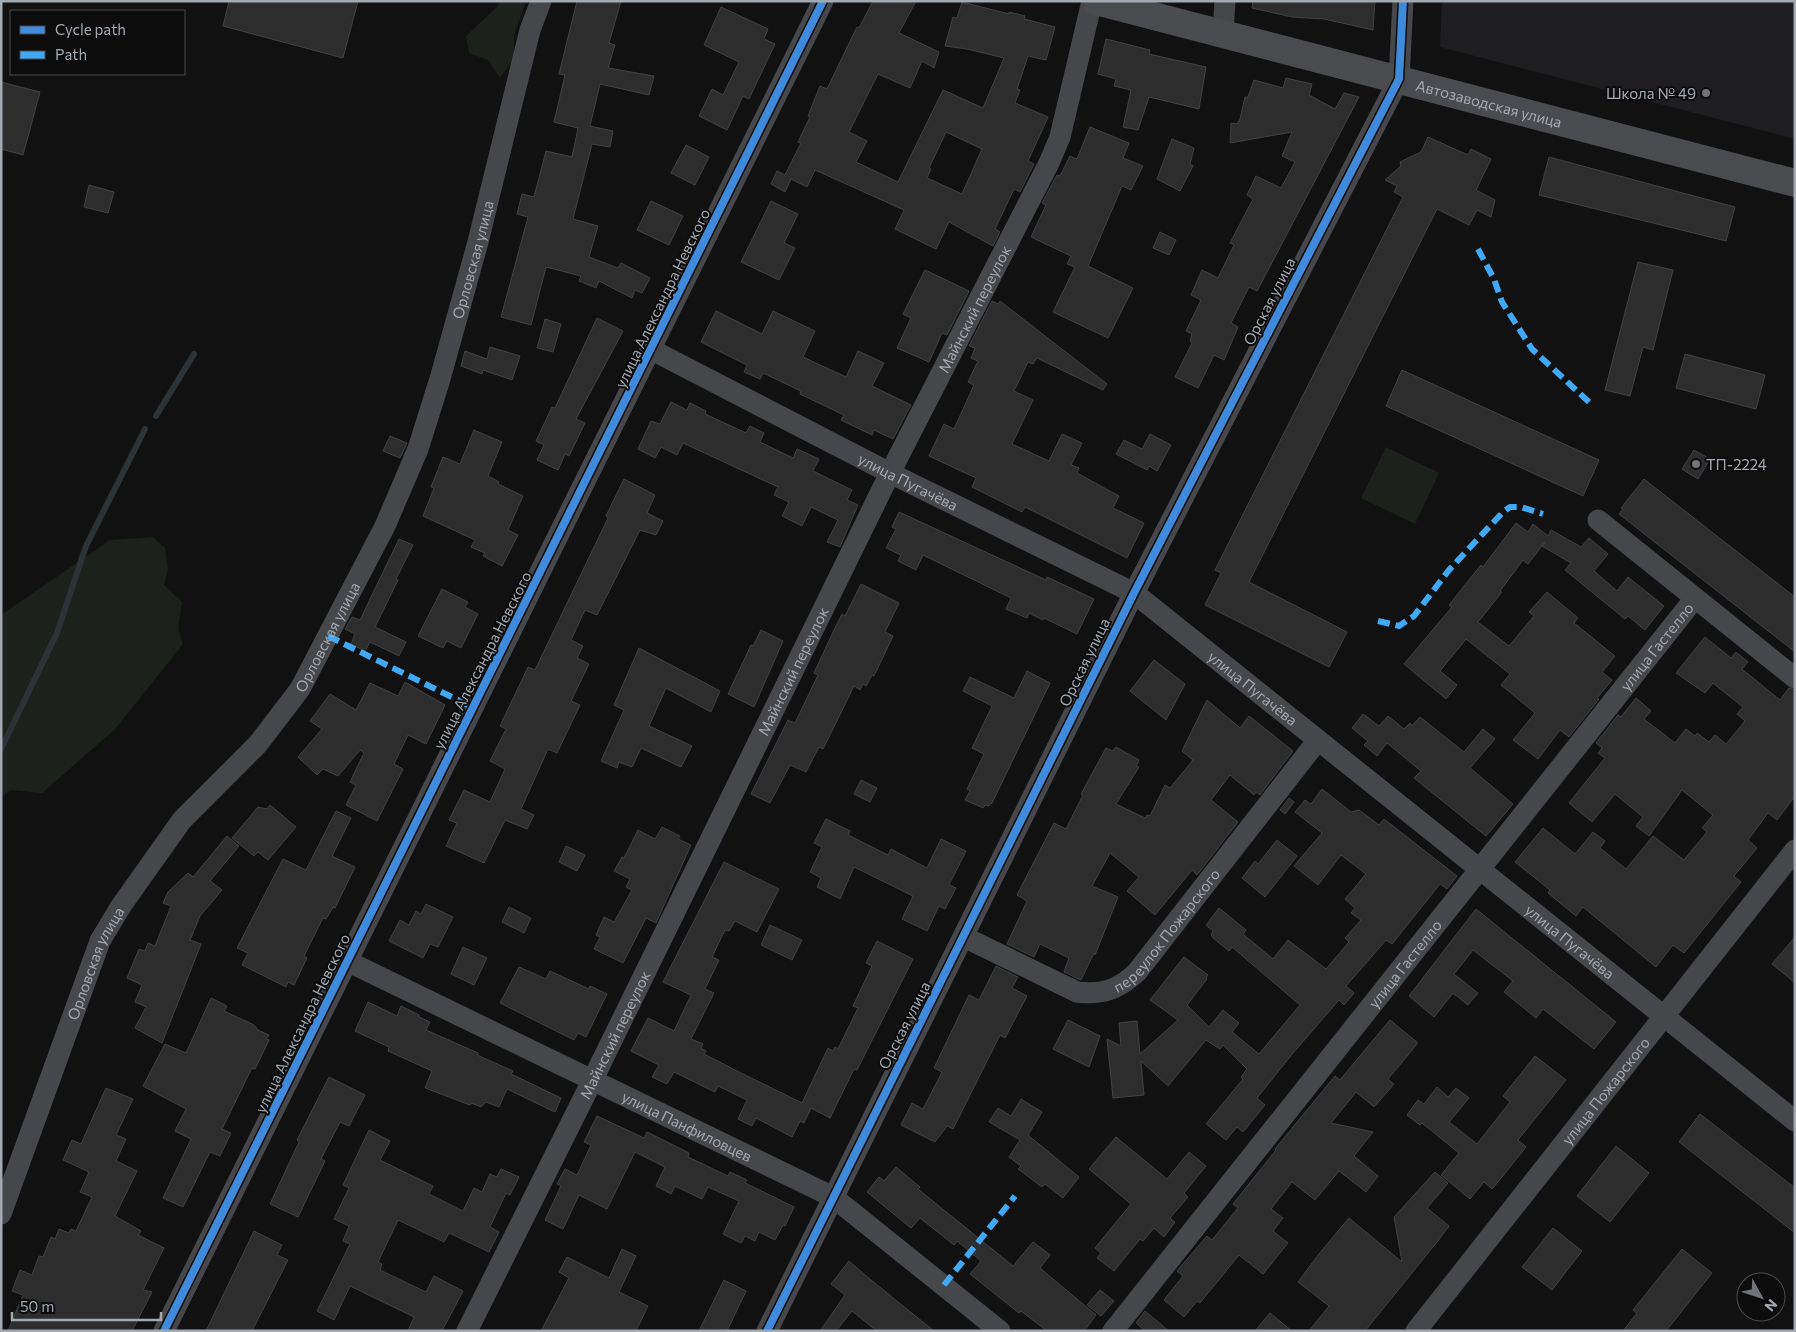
<svg xmlns="http://www.w3.org/2000/svg" width="1796" height="1332" font-family="Commissioner,sans-serif">
	<style>
		.built { fill: #1e1e20 }
		.green { fill: #1c211c }
		.lines { fill: none; stroke-linecap: round; stroke-linejoin: round }
		.stream { stroke: #2b3337; stroke-width: 6 }
		.building { fill: #2d2d2e; stroke: #414245; fill-rule: evenodd }
		.street { stroke: #46474a; stroke-width: 21 }
		.secondary { stroke: #4a4b4e; stroke-width: 28 }
		.quiet { stroke: #3fa9f5; stroke-width: 6; stroke-dasharray: 12 6; stroke-linecap: butt }
		.cycleway-casing { stroke: #0c0c0d; stroke-width: 11 }
		.cycleway { stroke: #408adc; stroke-width: 8 }
		.poi-dot { fill: #707479; stroke: #0c0c0d; stroke-width: 2 }
		.labels { text-anchor: middle; dominant-baseline: central; stroke-width: 4; stroke-linejoin: round; paint-order: stroke }
		.poi-label { font-size: 15px; fill: #a3a9b1; stroke: #0c0c0d; text-anchor: end }
		.street-label { font-size: 15px; fill: #a3a9b1; stroke: #0c0c0d }
	</style>
	<rect width="100%" height="100%" fill="#111112"/>
	<polygon class="built" points="1442,1 1795,1 1795,139 1440,47"/>
	<g class="green">
		<polygon points="500,1 526,1 514,35 514,57 500,78 488,60 469,53 466,36 497,7"/>
		<polygon points="1386,447 1439,473 1415,524 1361,498"/>
		<polygon points="153,537 165,548 168,570 164,585 182,602 178,629 183,644 115,729 42,793 11,790 1,797 1,615 110,540"/>
	</g>
	<g class="lines">
		<g class="stream">
			<polyline points="156,416 194,354"/>
			<polyline points="1,749 57,633 86,546 145,429"/>
		</g>
	</g>
	<g class="building">
		<polygon points="229,1 358,1 343,58 223,26"/>
		<polygon points="577,1 621,1 609,43 615,45 608,68 654,76 649,95 600,84 590,126 613,131 610,147 592,144 573,219 598,226 589,257 618,268 621,263 650,278 642,293 635,290 632,298 599,281 596,288 579,281 581,276 546,267 531,325 501,317 528,217 517,214 522,194 534,197 546,151 572,157 578,128 554,122 565,75 559,74"/>
		<path d="M 873,1 L 916,1 L 899,33 L 939,52 L 934,68 L 922,61 L 910,88 L 878,74 L 849,132 L 867,141 L 856,162 L 898,182 L 943,90 L 983,108 L 1004,58 L 967,49 L 945,46 L 953,17 L 957,18 L 962,2 L 1009,14 L 1009,12 L 1025,16 L 1024,19 L 1055,27 L 1046,60 L 1028,56 L 1017,89 L 1020,90 L 1015,103 L 1048,117 L 1028,161 L 1034,164 L 1020,192 L 1014,189 L 995,229 L 1000,232 L 993,246 L 949,222 L 936,249 L 895,229 L 904,210 L 815,170 L 807,187 L 791,179 L 785,192 L 771,184 L 777,171 L 785,175 L 801,143 L 798,142 L 810,117 L 808,116 L 820,86 L 827,89 L 857,27 L 859,28 ZM 946,132 L 982,149 L 962,194 L 927,178 L 931,169 L 929,168 Z"/>
		<polygon points="1253,1 1375,1 1373,30 1324,19 1292,17 1252,8"/>
		<polygon points="721,7 768,29 764,39 775,44 749,99 743,96 727,130 699,116 712,89 723,95 739,62 704,45"/>
		<polygon points="1106,39 1150,50 1149,54 1206,67 1199,109 1149,97 1138,130 1123,127 1131,90 1114,86 1116,79 1098,74"/>
		<polygon points="1286,78 1312,84 1309,95 1335,109 1344,93 1359,97 1257,291 1249,287 1231,323 1238,327 1224,360 1214,355 1198,388 1175,377 1192,343 1190,341 1192,334 1186,331 1201,300 1191,295 1202,270 1218,278 1234,245 1230,243 1253,199 1247,195 1256,176 1281,188 1295,162 1282,156 1292,132 1230,143 1231,123 1237,124 1240,119 1245,97 1248,97 1254,80 1283,88"/>
		<polygon points="1,82 40,92 23,155 1,149"/>
		<polygon points="1090,127 1129,143 1123,158 1143,166 1131,190 1122,186 1088,266 1133,288 1108,338 1053,312 1075,267 1067,264 1071,256 1031,237 1046,205 1042,203 1057,175 1060,176 1070,156 1077,159"/>
		<polygon points="1428,137 1468,155 1471,149 1491,159 1476,190 1495,200 1491,217 1477,210 1469,225 1437,209 1249,582 1347,632 1329,667 1205,605 1221,573 1215,570 1403,197 1394,192 1397,186 1385,180 1401,166 1400,162 1421,152"/>
		<polygon points="1172,139 1194,148 1190,164 1193,166 1180,191 1157,179"/>
		<polygon points="686,145 709,157 695,185 671,173"/>
		<polygon points="1549,157 1735,207 1726,241 1539,195"/>
		<polygon points="89,185 114,192 108,213 84,207"/>
		<polygon points="651,201 683,216 669,245 637,230"/>
		<polygon points="771,201 798,214 784,243 795,248 779,280 741,262"/>
		<polygon points="1160,232 1176,240 1169,255 1153,248"/>
		<polygon points="1638,262 1673,270 1653,350 1643,347 1630,396 1605,390"/>
		<polygon points="925,270 969,291 947,335 942,333 929,362 897,348 911,318 903,314"/>
		<polygon points="992,301 998,304 1000,301 1107,384 1103,390 1037,358 1033,364 1028,362 1014,391 1033,400 1012,444 1049,461 1062,434 1082,443 1071,465 1079,468 1077,473 1119,496 1113,508 1144,523 1127,558 1025,507 1022,512 972,487 976,478 929,456 944,424 954,429 974,385 968,382 978,361 971,358 975,348 969,346"/>
		<polygon points="716,311 762,334 773,311 815,331 803,357 846,377 858,351 884,363 872,386 911,405 893,439 874,430 872,435 841,420 844,415 800,394 801,391 763,373 760,379 744,372 747,365 701,342"/>
		<polygon points="597,318 623,331 576,419 585,423 569,456 565,454 558,470 537,460 544,445 536,441 552,407 555,408"/>
		<polygon points="545,319 561,324 553,352 537,348"/>
		<polygon points="490,347 520,356 512,380 483,370 482,374 461,366 465,351 487,359"/>
		<polygon points="1685,354 1765,375 1756,409 1676,388"/>
		<polygon points="1402,370 1599,460 1583,496 1386,406"/>
		<polygon points="671,402 687,410 690,403 706,411 705,414 746,433 750,426 764,433 760,442 793,458 797,449 819,459 813,471 852,490 847,500 858,505 840,547 827,542 838,520 811,507 802,526 782,516 789,502 774,495 778,487 683,443 677,455 661,447 655,458 638,449 651,421 660,424"/>
		<polygon points="474,430 502,442 488,476 499,482 498,484 523,496 508,530 518,535 502,566 483,556 485,553 471,547 475,540 423,516 434,488 431,487 443,457 460,464"/>
		<polygon points="1150,434 1171,445 1157,471 1149,466 1147,470 1116,454 1124,440 1142,449"/>
		<polygon points="390,436 407,443 400,458 383,451"/>
		<polygon points="1694,450 1710,459 1698,479 1682,469"/>
		<polygon points="624,479 655,495 647,513 663,521 656,535 640,530 597,615 585,610 571,640 583,646 577,658 589,664 571,701 580,705 557,753 548,749 521,809 534,815 527,829 505,820 484,863 446,846 457,823 449,820 464,790 490,802 505,769 490,761 506,729 500,726 528,667 535,670 608,518 606,516"/>
		<polygon points="1644,479 1795,597 1795,652 1619,514 1623,509 1621,508"/>
		<polygon points="899,512 1046,580 1047,577 1094,599 1077,634 1044,618 1043,620 1029,613 1027,618 1006,609 1011,598 923,555 916,570 898,561 901,555 886,548 896,529 892,527"/>
		<polygon points="1516,523 1528,532 1533,524 1548,536 1551,530 1581,547 1589,538 1608,554 1594,571 1617,591 1628,577 1664,606 1645,630 1628,616 1625,619 1565,570 1571,563 1542,546 1545,542 1528,564 1523,560 1500,591 1502,592 1478,622 1509,646 1534,616 1529,612 1547,592 1578,618 1574,623 1615,656 1602,672 1612,680 1597,698 1599,699 1569,737 1560,730 1538,759 1513,740 1535,713 1501,685 1510,674 1466,639 1440,671 1457,685 1446,699 1404,664 1452,607 1449,605 1481,565 1483,567"/>
		<polygon points="399,539 413,545 396,579 398,580 375,627 406,642 399,656 370,642 365,651 351,644 355,634 345,629 352,617 360,620"/>
		<polygon points="861,584 899,603 885,632 893,636 874,676 872,675 866,686 863,684 860,690 854,686 823,749 819,747 806,772 790,765 770,803 751,794 788,720 795,723 818,675 814,673 835,628 842,614 845,616"/>
		<polygon points="442,589 468,602 465,607 478,614 461,648 447,641 443,648 418,636"/>
		<polygon points="761,630 783,641 754,707 728,694 751,645 753,646"/>
		<polygon points="1705,637 1731,658 1736,652 1748,662 1742,669 1780,700 1789,688 1795,690 1795,796 1777,820 1768,813 1748,840 1757,848 1734,876 1741,882 1684,953 1673,945 1656,967 1583,907 1576,916 1548,893 1550,890 1515,862 1543,828 1575,854 1593,832 1605,841 1600,848 1626,869 1653,836 1684,860 1707,832 1702,828 1713,815 1682,790 1649,836 1636,826 1643,817 1615,794 1592,822 1569,803 1605,758 1598,753 1602,748 1596,743 1618,715 1621,717 1636,698 1651,711 1644,719 1675,743 1686,729 1695,736 1697,733 1709,742 1715,735 1726,744 1745,721 1737,714 1743,707 1713,683 1705,693 1676,673"/>
		<polygon points="639,648 720,691 711,712 666,688 649,726 692,746 681,767 641,748 632,767 619,762 617,768 601,761 624,710 614,705"/>
		<polygon points="1154,660 1185,684 1166,720 1130,691"/>
		<polygon points="1027,671 1050,683 992,803 988,806 985,805 983,808 965,800 970,791 967,789 984,754 972,748 992,706 963,691 970,677 1014,698"/>
		<polygon points="405,682 445,705 426,744 408,735 394,764 403,769 377,821 346,805 356,785 350,782 364,753 360,750 338,776 323,769 317,775 298,757 322,729 310,721 330,694 356,710 370,683 398,696"/>
		<polygon points="1207,700 1240,728 1249,716 1293,751 1260,795 1256,792 1254,795 1230,775 1211,800 1238,822 1197,875 1192,870 1155,915 1127,891 1139,877 1110,853 1092,886 1118,897 1095,955 1094,953 1081,980 1064,972 1069,958 1040,944 1034,957 1007,944 1027,901 1017,895 1054,823 1066,829 1083,795 1081,794 1106,748 1113,751 1116,747 1139,760 1136,766 1139,767 1116,804 1145,818 1147,815 1150,816 1165,785 1170,788 1193,760 1182,751"/>
		<polygon points="1363,714 1379,726 1388,716 1404,729 1410,723 1412,726 1420,717 1464,752 1483,729 1495,739 1470,768 1513,804 1486,836 1414,778 1421,771 1387,743 1377,756 1364,745 1368,741 1352,728"/>
		<polygon points="861,780 877,788 870,802 854,794"/>
		<polygon points="1322,789 1351,812 1359,810 1379,825 1384,819 1457,876 1447,889 1440,884 1392,944 1386,940 1346,986 1354,993 1344,1005 1339,1000 1293,1053 1257,1098 1265,1105 1243,1132 1237,1127 1226,1140 1206,1124 1243,1079 1241,1077 1247,1069 1223,1045 1220,1049 1206,1040 1168,1086 1141,1061 1144,1095 1113,1098 1107,1039 1121,1046 1119,1023 1137,1021 1140,1054 1178,1020 1150,1000 1184,957 1208,975 1206,978 1207,979 1187,1005 1209,1027 1223,1010 1239,1023 1232,1032 1259,1054 1300,1005 1232,947 1229,951 1213,938 1211,934 1213,931 1206,925 1219,908 1246,930 1243,934 1273,959 1288,940 1326,969 1349,942 1345,938 1361,920 1351,913 1355,908 1345,899 1366,874 1341,855 1318,885 1294,866 1322,833 1295,812 1305,800 1311,804"/>
		<polygon points="1289,798 1294,802 1285,814 1280,810"/>
		<polygon points="270,805 296,827 268,860 258,852 254,856 232,838 258,807 267,809"/>
		<polygon points="336,811 351,818 332,856 355,867 335,908 333,907 326,919 323,918 304,956 307,958 294,985 288,982 286,987 242,965 248,953 237,948 283,859 306,870"/>
		<polygon points="826,819 850,831 848,835 888,855 891,849 927,868 941,839 966,851 949,885 956,888 945,909 939,906 927,931 902,919 913,896 854,867 840,899 817,887 821,878 810,872 822,847 814,843"/>
		<polygon points="662,827 680,836 678,839 691,845 656,923 646,918 623,963 594,949 600,937 596,935 604,917 614,922 632,890 626,887 630,879 614,871 622,857 624,858 638,830 655,839"/>
		<polygon points="227,836 239,846 210,881 222,890 200,916 190,940 201,944 162,1043 135,1028 146,1007 135,1002 142,985 127,978 139,949 145,951 148,943 155,946 171,906 163,903 168,892 188,873 193,877"/>
		<polygon points="1277,840 1297,856 1265,897 1242,878 1255,861 1258,864"/>
		<polygon points="566,846 585,855 577,871 559,862"/>
		<polygon points="724,862 779,889 757,932 735,921 729,931 725,930 712,957 719,960 705,989 714,993 691,1039 703,1044 701,1048 706,1051 704,1054 737,1071 802,1103 828,1048 833,1051 835,1047 838,1049 858,1008 853,1006 872,966 866,963 877,941 913,959 857,1070 854,1069 830,1118 811,1108 804,1123 800,1121 792,1137 756,1118 752,1126 738,1119 747,1100 718,1086 715,1092 674,1072 667,1084 652,1077 659,1065 631,1051 648,1018 674,1031 691,995 663,982"/>
		<polygon points="426,904 453,917 438,947 430,944 423,958 389,941 400,920 409,925 416,911 421,914"/>
		<polygon points="509,907 531,918 524,933 502,922"/>
		<polygon points="1476,909 1616,1022 1594,1049 1543,1009 1536,1018 1504,992 1513,981 1473,950 1454,974 1478,993 1468,1005 1453,993 1434,1017 1409,996"/>
		<polygon points="770,925 802,940 792,960 761,945"/>
		<polygon points="1795,937 1795,983 1772,964"/>
		<polygon points="463,947 487,958 474,985 451,974"/>
		<polygon points="996,966 1018,977 1012,988 1027,996 1005,1038 1000,1035 953,1129 947,1126 935,1142 901,1125 912,1103 923,1109 942,1072 934,1068 969,995 979,1000"/>
		<polygon points="519,967 546,979 550,971 589,989 590,986 607,994 586,1037 578,1033 574,1040 500,1003"/>
		<polygon points="211,998 227,1006 224,1011 254,1025 258,1030 269,1035 266,1039 269,1040 255,1069 252,1068 222,1129 231,1133 220,1156 210,1152 183,1207 163,1198 191,1139 175,1131 186,1109 143,1086 165,1044 186,1053"/>
		<polygon points="368,1002 397,1016 401,1006 419,1015 419,1017 430,1022 426,1030 478,1053 477,1055 513,1071 511,1074 561,1098 555,1112 507,1089 499,1107 486,1102 481,1107 471,1103 470,1105 425,1088 432,1071 388,1051 389,1047 355,1031"/>
		<polygon points="1068,1020 1100,1036 1089,1067 1053,1049"/>
		<polygon points="1390,1020 1418,1043 1388,1079 1394,1084 1374,1107 1356,1092 1331,1123 1373,1132 1354,1156 1378,1176 1366,1192 1339,1171 1315,1200 1292,1182 1271,1209 1283,1218 1273,1231 1288,1243 1263,1274 1239,1255 1200,1303 1197,1301 1184,1317 1164,1300 1183,1276 1177,1271 1207,1236 1212,1240 1238,1208 1233,1204 1276,1150 1275,1149 1335,1076 1340,1080"/>
		<polygon points="1535,1056 1566,1080 1518,1140 1526,1147 1498,1182 1492,1189 1484,1182 1470,1199 1441,1175 1459,1153 1422,1123 1420,1125 1407,1115 1418,1100 1424,1104 1437,1087 1448,1097 1456,1088 1469,1098 1449,1122 1477,1144 1510,1102 1503,1096"/>
		<polygon points="329,1077 365,1095 349,1126 340,1122 321,1159 325,1161 298,1217 270,1204 299,1142 297,1140"/>
		<polygon points="106,1088 133,1099 116,1135 126,1139 116,1161 137,1171 115,1216 141,1231 138,1235 164,1248 143,1290 152,1292 132,1331 8,1331 23,1295 12,1291 20,1270 32,1275 39,1256 43,1257 51,1237 55,1239 59,1229 69,1233 71,1229 76,1231 92,1197 80,1192 89,1172 63,1160 72,1140 81,1144"/>
		<polygon points="1021,1099 1042,1112 1028,1135 1079,1177 1063,1198 1045,1184 1042,1187 1018,1169 1021,1166 1009,1157 1020,1140 989,1122 998,1108 1011,1116"/>
		<polygon points="1700,1114 1795,1188 1795,1233 1679,1142"/>
		<polygon points="597,1116 644,1138 647,1132 689,1153 688,1157 728,1176 730,1172 747,1180 745,1183 794,1207 785,1226 783,1225 775,1240 759,1232 755,1241 745,1236 741,1243 723,1234 739,1201 708,1187 702,1199 675,1186 671,1194 656,1186 665,1167 635,1152 607,1209 579,1195 563,1229 545,1220 561,1186 557,1184 565,1169 577,1175 591,1145 584,1142"/>
		<polygon points="369,1130 390,1141 380,1160 433,1186 429,1194 463,1211 474,1188 482,1192 490,1174 497,1177 501,1169 519,1177 510,1195 506,1193 490,1227 499,1232 489,1252 449,1233 444,1242 398,1220 378,1262 382,1264 380,1270 426,1292 434,1276 463,1291 442,1331 408,1331 414,1317 350,1286 334,1320 317,1311 350,1244 343,1241 349,1226 334,1219 349,1188 343,1185"/>
		<polygon points="1116,1137 1167,1179 1189,1152 1206,1166 1184,1193 1188,1197 1170,1218 1175,1222 1164,1237 1154,1228 1143,1241 1140,1239 1114,1271 1097,1258 1101,1253 1095,1248 1131,1204 1089,1169"/>
		<polygon points="1616,1146 1649,1173 1610,1222 1577,1196"/>
		<polygon points="896,1167 920,1187 918,1189 1013,1266 1033,1242 1050,1255 1040,1268 1096,1315 1084,1331 1047,1331 1021,1311 1019,1313 970,1274 981,1261 957,1241 954,1245 920,1218 911,1228 867,1192 879,1177 884,1181"/>
		<polygon points="1435,1172 1448,1183 1427,1208 1449,1226 1437,1242 1365,1331 1309,1331 1329,1306 1298,1282 1319,1254 1349,1218 1402,1262 1394,1217"/>
		<polygon points="1553,1228 1582,1251 1552,1290 1522,1267"/>
		<polygon points="254,1231 282,1245 277,1255 288,1260 252,1331 206,1331"/>
		<polygon points="622,1249 636,1256 619,1292 648,1306 636,1331 541,1331 569,1278 559,1272 567,1257 609,1278"/>
		<polygon points="1682,1249 1712,1273 1666,1331 1623,1331 1637,1313 1633,1310"/>
		<polygon points="849,1261 871,1280 934,1331 877,1331 852,1311 836,1331 820,1331 845,1295 831,1284"/>
		<polygon points="724,1280 746,1291 727,1331 699,1331"/>
		<polygon points="1100,1290 1114,1301 1101,1316 1087,1305"/>
		<polygon points="1145,1311 1169,1331 1145,1331 1136,1323"/>
		<polygon points="1270,1313 1292,1331 1255,1331"/>
	</g>
	<g class="lines">
		<g class="street">
			<polyline points="1223,33 1225,1"/>
			<path id="s1" d="M 652,350 L 890,473 L 1134,593 L 1795,1121"/>
			<polyline points="1598,520 1795,678"/>
			<path id="s2" d="M 964,937 L 1077,992 C 1102,995 1118,990 1137,972 L 1318,740"/>
			<path id="s3" d="M 347,961 L 833,1197 L 1000,1331"/>
			<path id="s4" d="M 1,1214 L 100,941 L 121,906 L 182,820 L 258,744 L 300,689 L 385,526 L 418,449 L 440,379 L 478,242 L 530,30 L 541,1"/>
			<polyline points="164,1331 823,1"/>
			<path id="s5" d="M 467,1331 L 593,1079 L 890,473 L 1049,163 L 1060,137 L 1092,1"/>
			<polyline points="767,1331 1134,593 1399,79 1403,1"/>
			<path id="s6" d="M 1113,1331 L 1695,598"/>
			<path id="s7" d="M 1416,1331 L 1795,850"/>
		</g>
		<path class="secondary" id="s8" d="M 1096,1 L 1795,183"/>
		<g class="quiet">
			<polyline points="1478,249 1494,279 1502,302 1532,349 1591,404"/>
			<polyline points="1378,621 1399,626 1414,616 1449,570 1503,512 1510,507 1521,507 1543,514"/>
			<polyline points="328,636 474,708"/>
			<polyline points="944,1285 1015,1196"/>
		</g>
		<defs>
			<g id="cycleway">
				<polyline points="164,1331 823,1"/>
				<polyline points="767,1331 1134,593 1399,79 1403,1"/>
			</g>
		</defs>
		<use href="#cycleway" class="cycleway-casing"/>
		<use href="#cycleway" class="cycleway"/>
	</g>
	<g class="poi-dot">
		<circle cx="1706" cy="93" r="5"/>
		<circle cx="1696" cy="464" r="5"/>
	</g>
	<g class="labels">
		<g class="poi-label">
			<text x="1696" y="93">Школа № 49</text>
			<text x="1706" y="464" text-anchor="start">ТП-2224</text>
		</g>
		<g class="street-label">
			<text stroke="none"><textPath href="#s8" startOffset="406">Автозаводская улица</textPath></text>
			<text stroke="none"><textPath href="#s4" startOffset="1078">Орловская улица</textPath></text>
			<text transform="translate(662 298) rotate(-64)">улица Александра Невского</text>
			<text transform="translate(1269 301) rotate(-63)">Орская улица</text>
			<text stroke="none"><textPath href="#s5" startOffset="1141">Майнский переулок</textPath></text>
			<text stroke="none"><textPath href="#s1" startOffset="288">улица Пугачёва</textPath></text>
			<text stroke="none"><textPath href="#s4" startOffset="672">Орловская улица</textPath></text>
			<text stroke="none"><textPath href="#s6" startOffset="874">улица Гастелло</textPath></text>
			<text transform="translate(482 660) rotate(-63)">улица Александра Невского</text>
			<text transform="translate(1084 662) rotate(-64)">Орская улица</text>
			<text stroke="none"><textPath href="#s5" startOffset="736">Майнский переулок</textPath></text>
			<text stroke="none"><textPath href="#s1" startOffset="692">улица Пугачёва</textPath></text>
			<text stroke="none"><textPath href="#s2" startOffset="242">переулок Пожарского</textPath></text>
			<text stroke="none"><textPath href="#s1" startOffset="1098">улица Пугачёва</textPath></text>
			<text stroke="none"><textPath href="#s4" startOffset="268">Орловская улица</textPath></text>
			<text stroke="none"><textPath href="#s6" startOffset="469">улица Гастелло</textPath></text>
			<text transform="translate(302 1023) rotate(-64)">улица Александра Невского</text>
			<text transform="translate(904 1025) rotate(-63)">Орская улица</text>
			<text stroke="none"><textPath href="#s5" startOffset="331">Майнский переулок</textPath></text>
			<text stroke="none"><textPath href="#s7" startOffset="306">улица Пожарского</textPath></text>
			<text stroke="none"><textPath href="#s3" startOffset="378">улица Панфиловцев</textPath></text>
		</g>
	</g>
	<rect width="1796" height="1332" fill="none" stroke="#a3a9b1" stroke-width="5"/>
	<rect x="10" y="10" width="175" height="65" fill="#0c0c0d" stroke="#484b4f"/>
	<rect x="20" y="26" width="25" height="8" fill="#408adc" stroke="#484b4f"/>
	<text x="55" y="35" font-size="15" fill="#a3a9b1">Cycle path</text>
	<rect x="20" y="51" width="25" height="8" fill="#3fa9f5" stroke="#484b4f"/>
	<text x="55" y="60" font-size="15" fill="#a3a9b1">Path</text>
	<g transform="translate(1761 1297) rotate(130)"><circle r="24" fill="#0c0c0d" stroke="#484b4f"/>
	<path d="M0-4L9 19L0 12L-9 19Z" fill="#707479"/>
	<text y="-8" font-size="14" font-weight="bold" text-anchor="middle" fill="#a3a9b1">N</text>
	</g>
	<path d="M12 1312v8h149v-8" fill="none" stroke="#a3a9b1" stroke-width="2.5"/>
	<text x="20" y="1312" font-size="15" fill="#a3a9b1" stroke="#0c0c0d" stroke-width="4" paint-order="stroke">50 m</text>
</svg>
